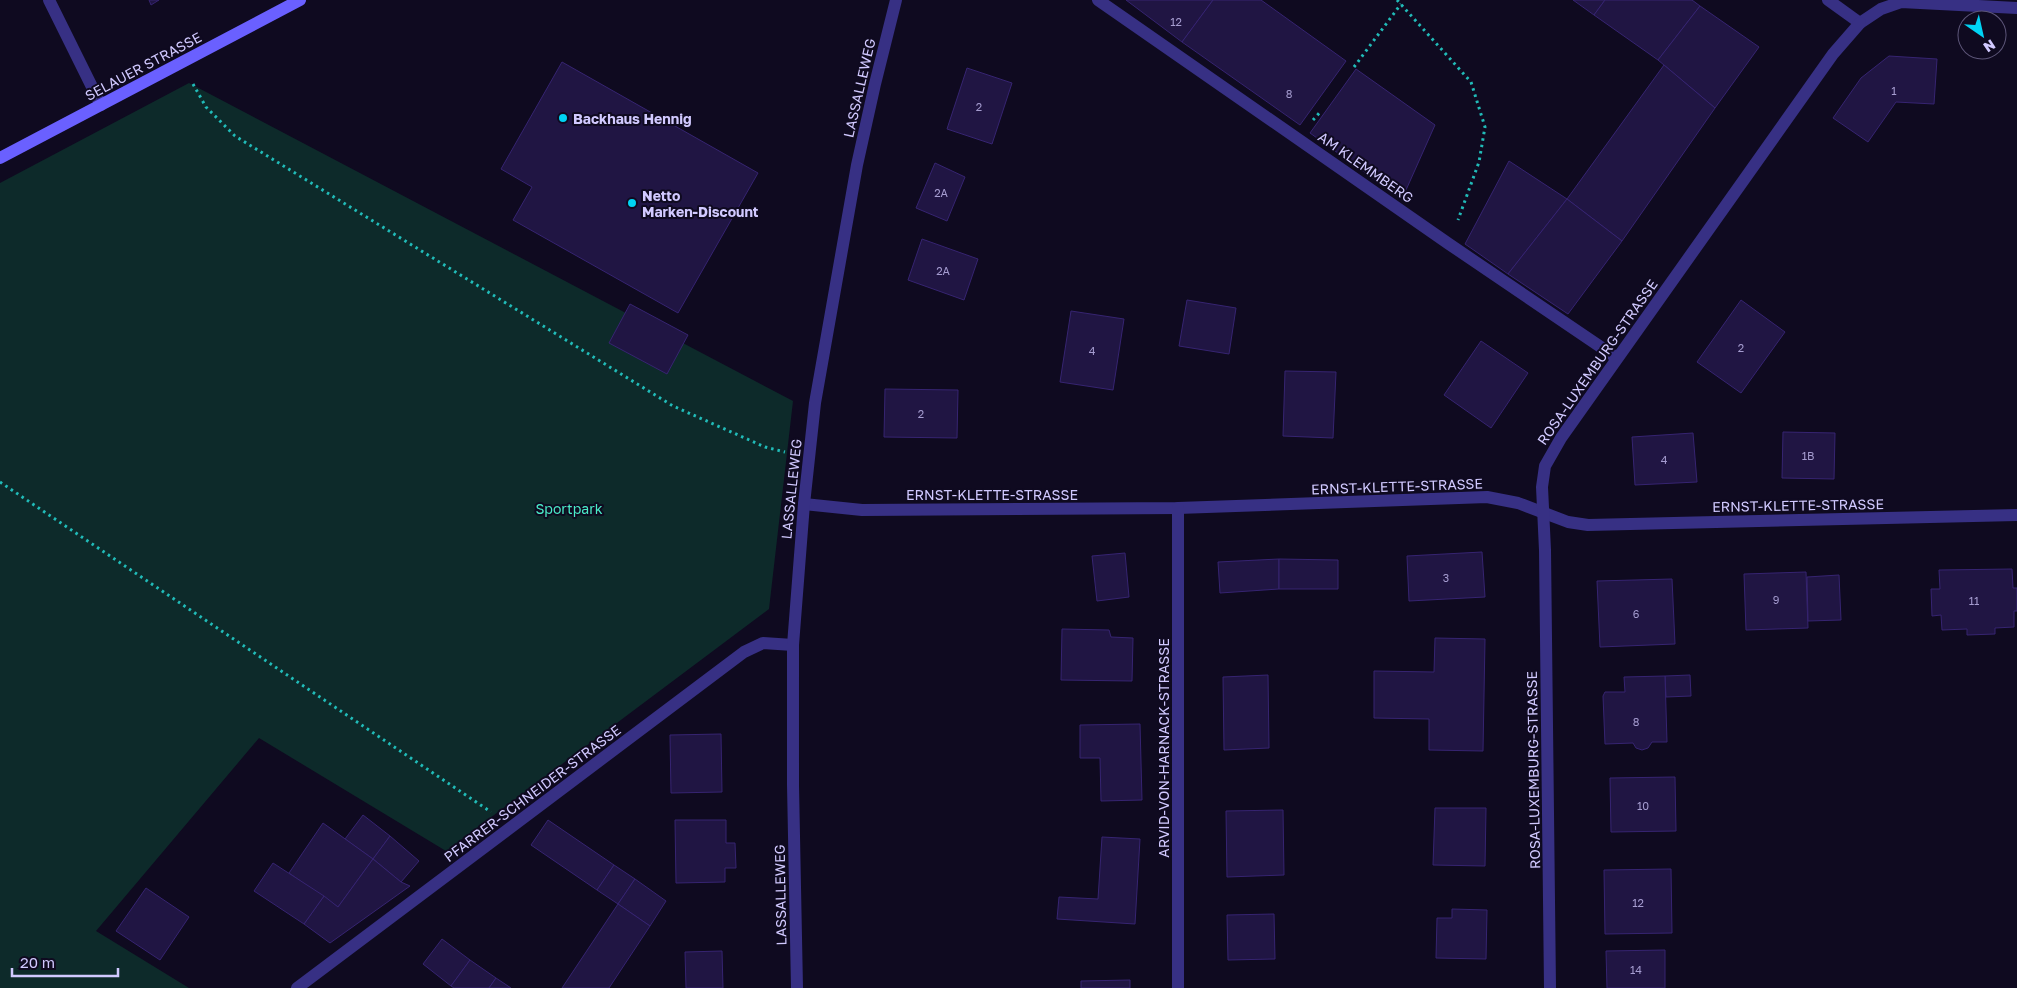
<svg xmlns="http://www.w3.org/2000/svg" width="2017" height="988" font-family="'Golos Text',sans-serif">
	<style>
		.green { fill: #0d2a2a }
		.building { fill: #201543; stroke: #362471 }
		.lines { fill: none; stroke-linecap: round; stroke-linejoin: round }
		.path { stroke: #21bbb8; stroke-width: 3; stroke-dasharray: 2.5 4; stroke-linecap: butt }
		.service { stroke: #373084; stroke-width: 12 }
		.minor { stroke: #373084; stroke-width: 12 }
		.secondary { stroke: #6a60ff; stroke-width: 12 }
		.poi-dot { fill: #00d3f4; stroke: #0f0a20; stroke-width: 2 }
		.labels { text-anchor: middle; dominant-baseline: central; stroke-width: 4; stroke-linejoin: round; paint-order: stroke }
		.number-label { font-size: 11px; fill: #a59cd0 }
		.street-label { font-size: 14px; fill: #d1c9ff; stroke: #0f0a20 }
		.poi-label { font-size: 14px; font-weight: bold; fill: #d1c9ff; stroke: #0f0a20; text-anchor: start }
		.park-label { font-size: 14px; fill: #4aebc8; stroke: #0f0a20 }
	</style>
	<rect width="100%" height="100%" fill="#0f0a20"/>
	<polygon class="green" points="189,83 793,401 769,609 446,851 259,738 96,931 189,988 0,988 0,183"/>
	<g class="building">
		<polygon points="149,0 159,0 151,5"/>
		<polygon points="1126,0 1213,0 1182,42"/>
		<polygon points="1213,0 1261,0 1346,61 1300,125 1182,42"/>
		<polygon points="1573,0 1605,0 1594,15"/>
		<polygon points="1605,0 1692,0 1700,6 1658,60 1594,15"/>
		<polygon points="1700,6 1759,47 1715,108 1658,60"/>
		<polygon points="1889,56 1937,59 1934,104 1896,102 1868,142 1833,118 1861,78"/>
		<polygon points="562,62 758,173 678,313 513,220 532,187 501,169"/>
		<polygon points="1664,65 1715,108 1622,241 1567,199"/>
		<polygon points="967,68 1012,83 992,144 947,129"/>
		<polygon points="1356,69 1435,125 1402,199 1310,133"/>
		<polygon points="1509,161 1567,199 1508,274 1465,244"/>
		<polygon points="935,163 965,177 947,221 916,208"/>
		<polygon points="1567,199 1622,241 1568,314 1508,274"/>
		<polygon points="922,239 978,259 964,300 908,280"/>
		<polygon points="1187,300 1236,308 1229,354 1179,346"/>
		<polygon points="1741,300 1785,332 1741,393 1697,362"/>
		<polygon points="630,304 688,335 667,374 609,343"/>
		<polygon points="1071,311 1124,319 1113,390 1060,382"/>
		<polygon points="1481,341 1528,373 1491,428 1444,395"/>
		<polygon points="1285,371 1336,372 1333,438 1283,436"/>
		<polygon points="885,389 958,390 957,438 884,437"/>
		<polygon points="1783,432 1835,433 1834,479 1782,478"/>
		<polygon points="1693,433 1697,482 1635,485 1632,437"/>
		<polygon points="1482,552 1485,597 1409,601 1407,556"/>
		<polygon points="1125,553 1129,597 1097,601 1092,556"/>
		<polygon points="1279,559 1279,589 1220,593 1218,562"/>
		<polygon points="1279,559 1338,560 1338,589 1279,589"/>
		<polygon points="2012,569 2013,588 2017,588 2017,611 2014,611 2014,627 1995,628 1995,634 1967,635 1967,629 1942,630 1941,615 1932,616 1931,589 1940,589 1939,570"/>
		<polygon points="1806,572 1808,628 1746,630 1744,574"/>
		<polygon points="1839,575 1841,620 1808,621 1807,577"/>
		<polygon points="1672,579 1675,644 1600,647 1597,581"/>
		<polygon points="1062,629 1109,630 1111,637 1133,638 1132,681 1061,680"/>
		<polygon points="1435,638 1485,639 1483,751 1429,750 1429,719 1374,718 1374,671 1434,672"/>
		<polygon points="1268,675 1269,748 1224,750 1223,677"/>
		<polygon points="1690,675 1691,696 1666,697 1665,676"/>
		<polygon points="1665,676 1667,742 1652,742 1648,748 1642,750 1636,748 1633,743 1605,744 1603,696 1605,692 1625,692 1624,677"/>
		<polygon points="1140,724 1142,800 1101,801 1100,758 1080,758 1080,725"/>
		<polygon points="721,734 722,792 671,793 670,735"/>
		<polygon points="1675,777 1676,831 1611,832 1610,778"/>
		<polygon points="1435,808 1486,808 1485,866 1433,865"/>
		<polygon points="1283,810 1284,875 1227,877 1226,811"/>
		<polygon points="363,815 390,836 373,859 345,839"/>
		<polygon points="548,820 614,865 597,890 531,845"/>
		<polygon points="675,820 726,820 726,843 735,843 736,868 725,868 725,882 676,883"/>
		<polygon points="323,823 373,859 338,907 289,873"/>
		<polygon points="390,836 419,861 401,882 373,859"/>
		<polygon points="1102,837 1140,839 1135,924 1057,919 1059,897 1098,899"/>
		<polygon points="373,859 401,882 410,886 330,943 304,924 324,896 338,907"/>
		<polygon points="273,863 324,896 304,924 254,891"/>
		<polygon points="614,865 635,879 618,904 597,890"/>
		<polygon points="1671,869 1672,933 1605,934 1604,870"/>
		<polygon points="635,879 666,901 650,926 618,904"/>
		<polygon points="146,888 189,917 160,960 116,931"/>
		<polygon points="618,904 650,926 609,988 562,988"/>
		<polygon points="1452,909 1487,910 1486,959 1436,958 1437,918 1452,918"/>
		<polygon points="1274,914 1275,959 1228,960 1227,915"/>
		<polygon points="442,939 470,960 451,986 423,964"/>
		<polygon points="1665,950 1665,988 1607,988 1606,951"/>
		<polygon points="722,951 723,988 686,988 685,952"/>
		<polygon points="470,960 496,978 489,988 454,988 451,986"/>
		<polygon points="496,978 511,988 489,988"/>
		<polygon points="1130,980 1130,988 1081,988 1081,981"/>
	</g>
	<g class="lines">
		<g class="path">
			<polyline points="1397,0 1471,82 1485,127 1479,162 1458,220"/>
			<polyline points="1354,67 1401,4"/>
			<polyline points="193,84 206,107 235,136 673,406 765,447 785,452"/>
			<polyline points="1313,120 1321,111"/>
			<polyline points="0,482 491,812"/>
		</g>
		<polyline class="service" points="1098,0 1449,244 1617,358"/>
		<g class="minor">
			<polyline points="49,0 101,105"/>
			<polyline points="1828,0 1860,23 1881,9 1901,2 2017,8"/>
			<polyline points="804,504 862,510 1178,508 1487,497 1518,503 1568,522 1588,525 2017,515"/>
			<polyline points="297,988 744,652 763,643 793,645"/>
			<polyline points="797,988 793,785 793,645 804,504 815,403 857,165 875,84 896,0"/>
			<polyline points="1178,988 1178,508"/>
			<polyline points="1550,988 1545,550 1542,487 1545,466 1561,438 1833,54 1860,23"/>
		</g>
		<polyline class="secondary" points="0,158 300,0"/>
	</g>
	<g class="poi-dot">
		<circle cx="563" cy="118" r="5"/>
		<circle cx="632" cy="203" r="5"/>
	</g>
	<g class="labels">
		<g class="number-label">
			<text x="1176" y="21">12</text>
			<text x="1894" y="90">1</text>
			<text x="1289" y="93">8</text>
			<text x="979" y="106">2</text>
			<text x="941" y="192">2A</text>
			<text x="943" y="270">2A</text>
			<text x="1741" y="347">2</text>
			<text x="1092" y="350">4</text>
			<text x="921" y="413">2</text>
			<text x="1808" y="455">1B</text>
			<text x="1664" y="459">4</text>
			<text x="1446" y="577">3</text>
			<text x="1776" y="599">9</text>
			<text x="1974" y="600">11</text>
			<text x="1636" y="613">6</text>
			<text x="1636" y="721">8</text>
			<text x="1643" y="805">10</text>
			<text x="1638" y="902">12</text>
			<text x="1636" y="969">14</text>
		</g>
		<g class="street-label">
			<text transform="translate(143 66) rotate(-28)">SELAUER STRASSE</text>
			<text transform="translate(859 88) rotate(-77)">LASSALLEWEG</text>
			<text transform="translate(1366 167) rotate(35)">AM KLEMMBERG</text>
			<text transform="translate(1597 362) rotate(-55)">ROSA-LUXEMBURG-STRASSE</text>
			<text transform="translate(1397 486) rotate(-2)">ERNST-KLETTE-STRASSE</text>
			<text transform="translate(791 489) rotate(-84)">LASSALLEWEG</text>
			<text x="992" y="494">ERNST-KLETTE-STRASSE</text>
			<text transform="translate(1798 505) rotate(-1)">ERNST-KLETTE-STRASSE</text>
			<text transform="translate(1163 748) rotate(-90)">ARVID-VON-HARNACK-STRASSE</text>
			<text transform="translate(1533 770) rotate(-91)">ROSA-LUXEMBURG-STRASSE</text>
			<text transform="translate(532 793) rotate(-37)">PFARRER-SCHNEIDER-STRASSE</text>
			<text transform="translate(780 895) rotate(-91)">LASSALLEWEG</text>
		</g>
		<g class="poi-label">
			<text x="573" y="118">Backhaus Hennig</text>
			<text x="642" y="195">Netto<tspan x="642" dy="16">Marken-Discount</tspan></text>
		</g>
		<g class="park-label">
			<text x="569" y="508">Sportpark</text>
		</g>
	</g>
	<g transform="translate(1982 35) rotate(146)"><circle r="24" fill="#0f0a20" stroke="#5d5679"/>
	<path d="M0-4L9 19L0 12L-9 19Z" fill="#00d3f4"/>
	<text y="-8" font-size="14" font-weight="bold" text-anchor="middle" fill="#d1c9ff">N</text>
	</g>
	<path d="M12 968v8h106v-8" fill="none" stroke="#d1c9ff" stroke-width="2.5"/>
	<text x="20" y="968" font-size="15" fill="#d1c9ff" stroke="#0f0a20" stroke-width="4" paint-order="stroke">20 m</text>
</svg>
